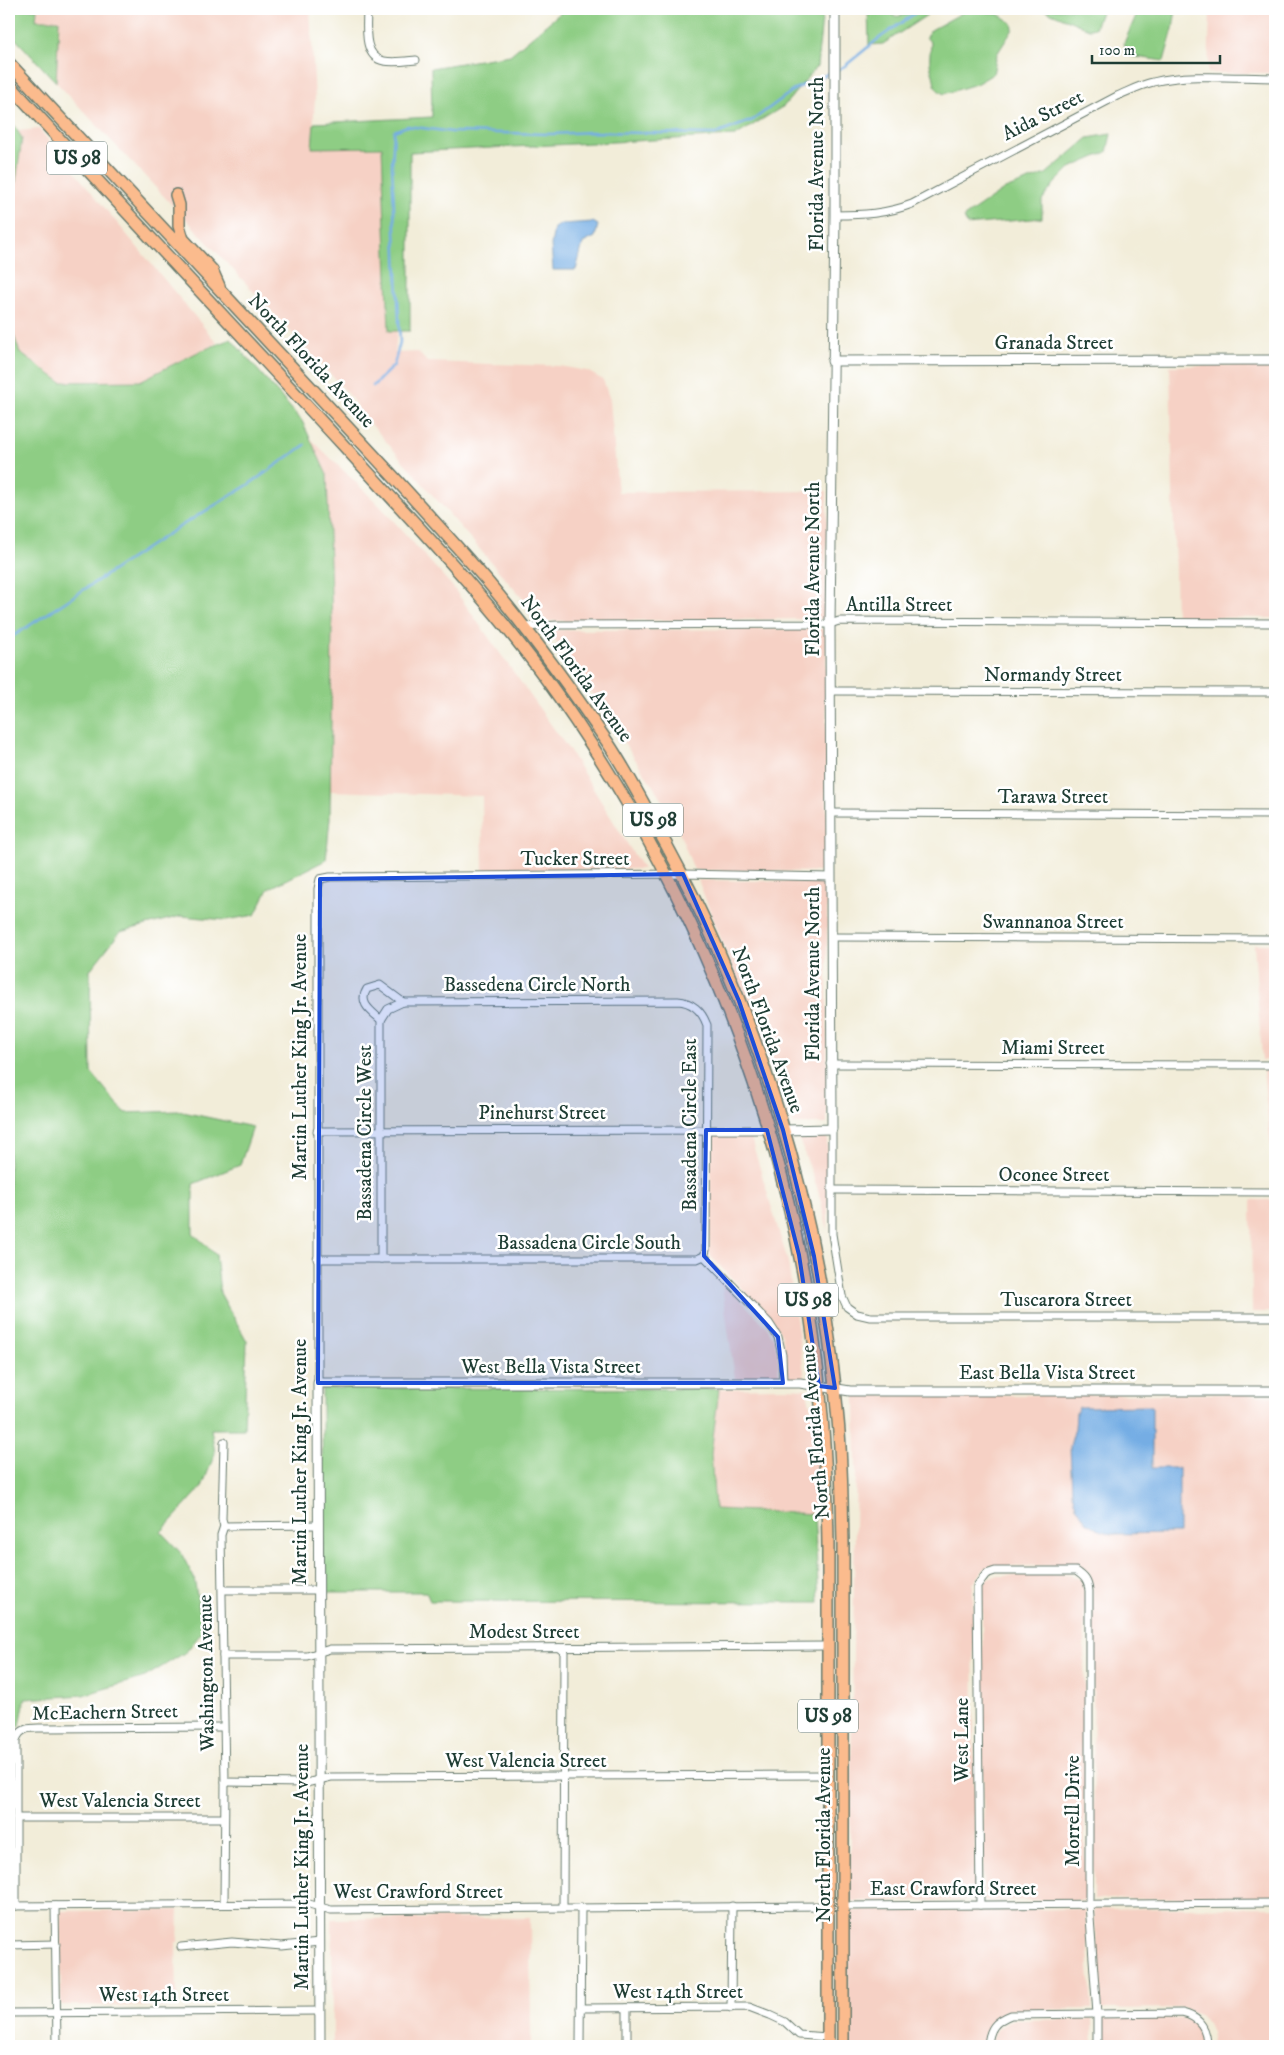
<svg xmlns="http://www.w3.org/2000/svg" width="1284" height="2055" font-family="'IM FELL DW Pica',serif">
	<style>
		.built { fill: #f6d1c5; fill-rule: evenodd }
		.green { fill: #8ecd84; stroke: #56855c }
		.water { fill: #75ade4; stroke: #4a758c }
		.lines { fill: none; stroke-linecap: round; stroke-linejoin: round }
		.stream { stroke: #75ade4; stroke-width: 2.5 }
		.minor-casing { stroke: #697b6e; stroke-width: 9 }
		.tertiary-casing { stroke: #697b6e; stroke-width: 11 }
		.primary-casing { stroke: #697b6e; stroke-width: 14 }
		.minor { stroke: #fff; stroke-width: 7 }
		.tertiary { stroke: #fff; stroke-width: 9 }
		.primary { stroke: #fbbb8d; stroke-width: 11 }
		.marked { fill: #1d4ed8; fill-opacity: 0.2; stroke: #1d4ed8; stroke-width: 4; stroke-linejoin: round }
		.labels { text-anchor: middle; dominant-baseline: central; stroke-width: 5; stroke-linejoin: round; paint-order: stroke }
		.shield { fill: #fff; stroke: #627771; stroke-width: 1 }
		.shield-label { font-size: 19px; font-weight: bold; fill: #1f3d34 }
		.street-label { font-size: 20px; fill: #1f3d34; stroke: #fff }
	</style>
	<rect width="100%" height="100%" fill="#fff"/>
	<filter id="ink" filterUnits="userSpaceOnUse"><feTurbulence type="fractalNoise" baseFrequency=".02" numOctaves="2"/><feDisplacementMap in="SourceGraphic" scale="10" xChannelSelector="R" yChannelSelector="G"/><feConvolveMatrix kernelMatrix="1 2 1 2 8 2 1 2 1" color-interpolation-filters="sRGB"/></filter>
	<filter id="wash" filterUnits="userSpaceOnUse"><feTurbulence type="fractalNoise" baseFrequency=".0096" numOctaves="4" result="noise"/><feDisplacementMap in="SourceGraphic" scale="20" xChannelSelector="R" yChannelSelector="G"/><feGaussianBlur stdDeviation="1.12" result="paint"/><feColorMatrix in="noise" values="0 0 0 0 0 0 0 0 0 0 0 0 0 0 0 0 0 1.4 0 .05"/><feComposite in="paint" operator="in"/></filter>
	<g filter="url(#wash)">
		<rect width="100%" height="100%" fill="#f2edd9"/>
		<g class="built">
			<polygon points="37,9 310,9 315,98 312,147 382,147 389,331 397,331 395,353 418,352 427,362 559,366 587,371 603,380 610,400 618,492 827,491 826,619 542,621 364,416 347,392 183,216 183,204 179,189 171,192 174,207 56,82 59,21 36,20"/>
			<polygon points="1210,9 1275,9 1275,73 1208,73"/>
			<polygon points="39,129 217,343 140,381 61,382 20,353 9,321 9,206 14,196 22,138 18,131"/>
			<polygon points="1275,365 1275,618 1176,617 1170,366"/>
			<polygon points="308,436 381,507 452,586 569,750 643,869 483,870 482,796 329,791 332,624 327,475"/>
			<polygon points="826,629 827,872 694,870 673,816 549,630"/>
			<polygon points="698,880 827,882 827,1124 793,1124"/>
			<polygon points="1254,944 1275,944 1275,1060 1262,1060"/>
			<polygon points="1263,1070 1275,1070 1275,1187"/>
			<polygon points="797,1134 827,1134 828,1230 817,1187"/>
			<polygon points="711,1135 750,1135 788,1262 805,1379 788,1378 786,1355 782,1335 773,1320 709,1255"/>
			<polygon points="1251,1200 1275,1200 1275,1312 1252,1312"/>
			<polygon points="710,1269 766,1326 774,1339 778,1356 779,1378 735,1379 722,1287"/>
			<polygon points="783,1388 806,1389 819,1438 814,1514 715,1509 711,1454 719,1389"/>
			<path d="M 1211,1394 L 1275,1396 L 1275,1897 L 1094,1899 L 1093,1590 L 1090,1574 L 1085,1569 L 1070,1565 L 994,1566 L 984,1569 L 973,1584 L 975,1900 L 849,1901 L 856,1464 L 855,1396 ZM 1076,1413 L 1152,1469 L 1179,1469 L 1112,1534 L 1097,1529 L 1086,1522 L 1070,1446 L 1075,1428 Z"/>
			<polygon points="1070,1575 1081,1580 1084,1591 1085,1900 984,1900 982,1587 988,1579 996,1576"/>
			<polygon points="1275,1907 1275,2046 1212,2046 1211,2033 1207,2024 1199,2014 1183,2008 1101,2009 1094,1909"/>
			<polygon points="1085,1909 1092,2009 1009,2010 1000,2014 991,2022 985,2033 983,2046 847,2046 848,1911"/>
			<polygon points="179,1910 178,1942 176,1942 177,2007 61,2005 60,1911"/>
			<polygon points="530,1918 531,2046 333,2046 332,1919"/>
			<polygon points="1182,2018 1194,2023 1199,2029 1202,2036 1203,2046 1102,2046 1101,2019"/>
			<polygon points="1092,2019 1093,2046 992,2046 993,2037 997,2029 1012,2020"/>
		</g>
		<g class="green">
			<polygon points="9,9 37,9 36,20 59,20 56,82 9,32"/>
			<polygon points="565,9 823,9 817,66 784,106 735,136 410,152 410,331 389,331 382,147 312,148 314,123 432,117 431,68 510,55"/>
			<path d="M 868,9 L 890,9 L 893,16 C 904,18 913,9 924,9 L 927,15 L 883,44 L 869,45 Z"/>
			<path d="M 969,9 L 998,14 L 1012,23 L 1013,29 L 997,54 L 993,74 L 976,84 L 944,94 C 932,87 936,86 933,75 C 928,61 930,58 931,43 L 926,37 L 931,30 Z"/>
			<polygon points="1042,9 1102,9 1095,28 1089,29"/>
			<polygon points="1139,9 1176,9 1173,29 1164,61 1129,56 1124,43"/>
			<polygon points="9,118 22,138 14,196 9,206"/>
			<polygon points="1111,134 1107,152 1070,168 1054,184 1042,200 1042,218 967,225 964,217 1005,189 1046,174 1088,138"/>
			<path d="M 9,321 L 20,353 L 61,382 L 140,381 L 198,352 L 231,339 L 302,421 L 327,475 L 332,624 L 330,818 L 326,860 L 268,889 L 255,915 L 226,920 L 181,916 L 120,932 L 90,970 L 91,1072 L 125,1113 L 178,1111 L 253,1127 L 240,1165 L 193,1184 L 193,1233 L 216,1255 L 220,1293 L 247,1341 L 244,1429 L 211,1429 L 215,1453 L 202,1487 L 161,1532 L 181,1553 L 194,1578 L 203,1631 L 186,1652 L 145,1677 L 83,1695 L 25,1699 L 20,1726 C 8,1731 14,1749 9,1760 Z"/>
			<polygon points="322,1388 719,1389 711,1454 715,1509 814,1514 819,1602 430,1601 426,1592 323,1592"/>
		</g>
		<g class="water">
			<polygon points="593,222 598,225 595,237 583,243 576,270 553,270 551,245 554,228 561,224"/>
			<polygon points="1152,1406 1152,1468 1179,1468 1179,1533 1112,1534 1097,1529 1086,1522 1076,1506 1072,1493 1070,1446 1075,1428 1076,1413 1079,1407"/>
		</g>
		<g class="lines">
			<g class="stream">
				<polyline points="837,70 845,66 878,39 921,9"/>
				<polyline points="373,386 394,365 400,342 392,164 394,131 407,126 452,132 551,134 592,132 716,134 753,120 795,89 832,72"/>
				<polyline points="9,639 171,532 248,485 305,445"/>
			</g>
		</g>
	</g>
	<g filter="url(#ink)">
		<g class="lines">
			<defs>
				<g id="minor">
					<path d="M 367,9 C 367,25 362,57 384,61 C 394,63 406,61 416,60"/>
					<path d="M 835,215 C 862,215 886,214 912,204 L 1117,96 C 1129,91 1140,85 1153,82 C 1188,73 1238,78 1275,78"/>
					<polyline points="524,627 558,625 830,624 839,621 1275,623"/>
					<polyline points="831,691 1275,692"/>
					<polyline points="831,813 1275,815"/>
					<polyline points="832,937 1275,939"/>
					<path d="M 381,1020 C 371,1011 358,1003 367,989 L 380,985 L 403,1002"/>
					<polyline points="830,1064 1275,1065"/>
					<polyline points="832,1129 832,1234 842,1296 847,1307 857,1314 870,1317 1275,1317"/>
					<polyline points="317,1131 767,1130"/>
					<polyline points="832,1190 1275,1192"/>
					<polyline points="704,1256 769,1323 778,1337 782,1355 783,1383"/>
					<polyline points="317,1259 697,1259 704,1256"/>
					<path d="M 381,1259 L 381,1020 L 388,1009 L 403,1002 L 678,1001 C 692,1002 702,1011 707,1025 L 706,1250 L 704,1256"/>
					<polyline points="318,1383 318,889 320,879 330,877 683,874 831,877"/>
					<polyline points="224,1526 318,1525"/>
					<polyline points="223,1590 318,1590"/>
					<polyline points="559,1648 564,1652 563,1907"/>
					<polyline points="223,1656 307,1656 330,1649 827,1646"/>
					<polyline points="225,1782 306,1783 331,1777 828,1775"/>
					<polyline points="16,1818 224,1818"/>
					<polyline points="224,1904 225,1782 221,1535 224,1526 222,1519 224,1442"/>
					<path d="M 980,1905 L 977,1586 L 986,1574 L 995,1571 L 1076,1571 C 1085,1577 1088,1581 1089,1591 L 1089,1904 L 1097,2014 L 1097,2046"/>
					<polyline points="9,1906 309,1904 331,1910 828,1906"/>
					<path d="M 16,1906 L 16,1740 C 21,1726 32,1728 45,1728 L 223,1727"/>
					<polyline points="55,1906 57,2046"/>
					<polyline points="842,1906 1275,1903"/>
					<polyline points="9,1945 56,1944"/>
					<polyline points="181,1947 232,1942 282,1946 319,1942"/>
					<polyline points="580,2008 749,2007 770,2015 785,2022 799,2035 828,2037"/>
					<polyline points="731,2008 732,1906"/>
					<polyline points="9,2013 320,2011"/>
					<polyline points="580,2046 581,1907"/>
					<polyline points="627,2046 627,2008"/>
					<path d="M 988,2046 C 989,2029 995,2021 1011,2015 L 1182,2013 C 1200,2017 1207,2028 1207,2046"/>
				</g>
				<g id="tertiary">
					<polyline points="832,361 1275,360"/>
					<polyline points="783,1130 832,1129 830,624 835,215 835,9"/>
					<polyline points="320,2046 318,1383 800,1383 850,1391 1275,1391"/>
				</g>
				<g id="primary">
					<path d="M 9,63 C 111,173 213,282 315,392 C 372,454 431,516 487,581 C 530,632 570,687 608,743 C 624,767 638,793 652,819 C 756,1001 821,1211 838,1420 C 842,1461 842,1502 843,1543 L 843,2046"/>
					<path d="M 9,84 C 120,206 233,326 345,447 C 413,522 484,594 544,676 C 682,865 776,1088 811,1320 C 822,1394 827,1469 828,1545 L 828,2046"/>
					<polyline points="176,195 179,205 179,226 183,239 212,270 219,286"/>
				</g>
			</defs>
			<use href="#minor" class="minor-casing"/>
			<use href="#tertiary" class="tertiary-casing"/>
			<use href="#primary" class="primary-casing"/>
			<use href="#minor" class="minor"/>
			<use href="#tertiary" class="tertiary"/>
			<use href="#primary" class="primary"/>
		</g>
	</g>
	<path class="marked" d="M 683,874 L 739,1001 L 783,1130 L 814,1256 L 835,1388 L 819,1386 L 799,1255 L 767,1130 L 706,1130 L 704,1256 L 778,1337 L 783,1383 L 318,1383 L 320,879 Z"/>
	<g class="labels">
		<g class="shield">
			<rect x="47" y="141.5" width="60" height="33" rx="4"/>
			<rect x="623" y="803.5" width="60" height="33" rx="4"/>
			<rect x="778" y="1283.5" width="60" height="33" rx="4"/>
			<rect x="798" y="1699.5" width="60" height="33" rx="4"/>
		</g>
		<g class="shield-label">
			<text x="77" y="158">US 98</text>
			<text x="653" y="820">US 98</text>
			<text x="808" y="1300">US 98</text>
			<text x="828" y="1716">US 98</text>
		</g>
		<g class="street-label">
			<text transform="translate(1043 116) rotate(-27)">Aida Street</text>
			<text transform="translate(817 164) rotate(-90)">Florida Avenue North</text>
			<text x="1054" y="343">Granada Street</text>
			<text transform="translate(311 361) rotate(47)">North Florida Avenue</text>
			<text transform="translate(813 569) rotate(-90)">Florida Avenue North</text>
			<text x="899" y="605">Antilla Street</text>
			<text transform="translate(576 669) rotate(54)">North Florida Avenue</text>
			<text x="1053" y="675">Normandy Street</text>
			<text x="1053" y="797">Tarawa Street</text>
			<text x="575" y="859">Tucker Street</text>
			<text x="1053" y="922">Swannanoa Street</text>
			<text transform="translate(813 974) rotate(-90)">Florida Avenue North</text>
			<text x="537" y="985">Bassedena Circle North</text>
			<text transform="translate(767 1030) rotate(70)">North Florida Avenue</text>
			<text x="1053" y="1048">Miami Street</text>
			<text transform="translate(300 1057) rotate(-90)">Martin Luther King Jr. Avenue</text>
			<text x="542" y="1113">Pinehurst Street</text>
			<text transform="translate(690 1125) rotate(-90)">Bassadena Circle East</text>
			<text transform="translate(365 1133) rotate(-90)">Bassadena Circle West</text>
			<text x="1054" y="1175">Oconee Street</text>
			<text x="589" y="1243">Bassadena Circle South</text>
			<text x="1066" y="1300">Tuscarora Street</text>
			<text x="551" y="1367">West Bella Vista Street</text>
			<text x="1047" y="1373">East Bella Vista Street</text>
			<text transform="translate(816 1432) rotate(-95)">North Florida Avenue</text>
			<text transform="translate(300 1462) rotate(-90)">Martin Luther King Jr. Avenue</text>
			<text x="524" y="1632">Modest Street</text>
			<text transform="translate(207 1673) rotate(-91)">Washington Avenue</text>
			<text transform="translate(105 1713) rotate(-1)">McEachern Street</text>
			<text transform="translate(962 1740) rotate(-90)">West Lane</text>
			<text x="526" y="1761">West Valencia Street</text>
			<text x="120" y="1801">West Valencia Street</text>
			<text transform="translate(1073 1811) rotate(-90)">Morrell Drive</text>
			<text transform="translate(824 1835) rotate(-90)">North Florida Avenue</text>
			<text transform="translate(302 1867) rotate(-90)">Martin Luther King Jr. Avenue</text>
			<text x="953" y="1889">East Crawford Street</text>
			<text x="418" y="1892">West Crawford Street</text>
			<text x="678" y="1992">West 14th Street</text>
			<text x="164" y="1995">West 14th Street</text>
		</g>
	</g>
	<rect width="1284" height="2055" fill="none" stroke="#fff" stroke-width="30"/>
	<path d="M1092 55v8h128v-8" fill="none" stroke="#1f3d34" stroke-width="2.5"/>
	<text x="1099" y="55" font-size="15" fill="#1f3d34" stroke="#ffffff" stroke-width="4" paint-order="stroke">100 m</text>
</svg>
